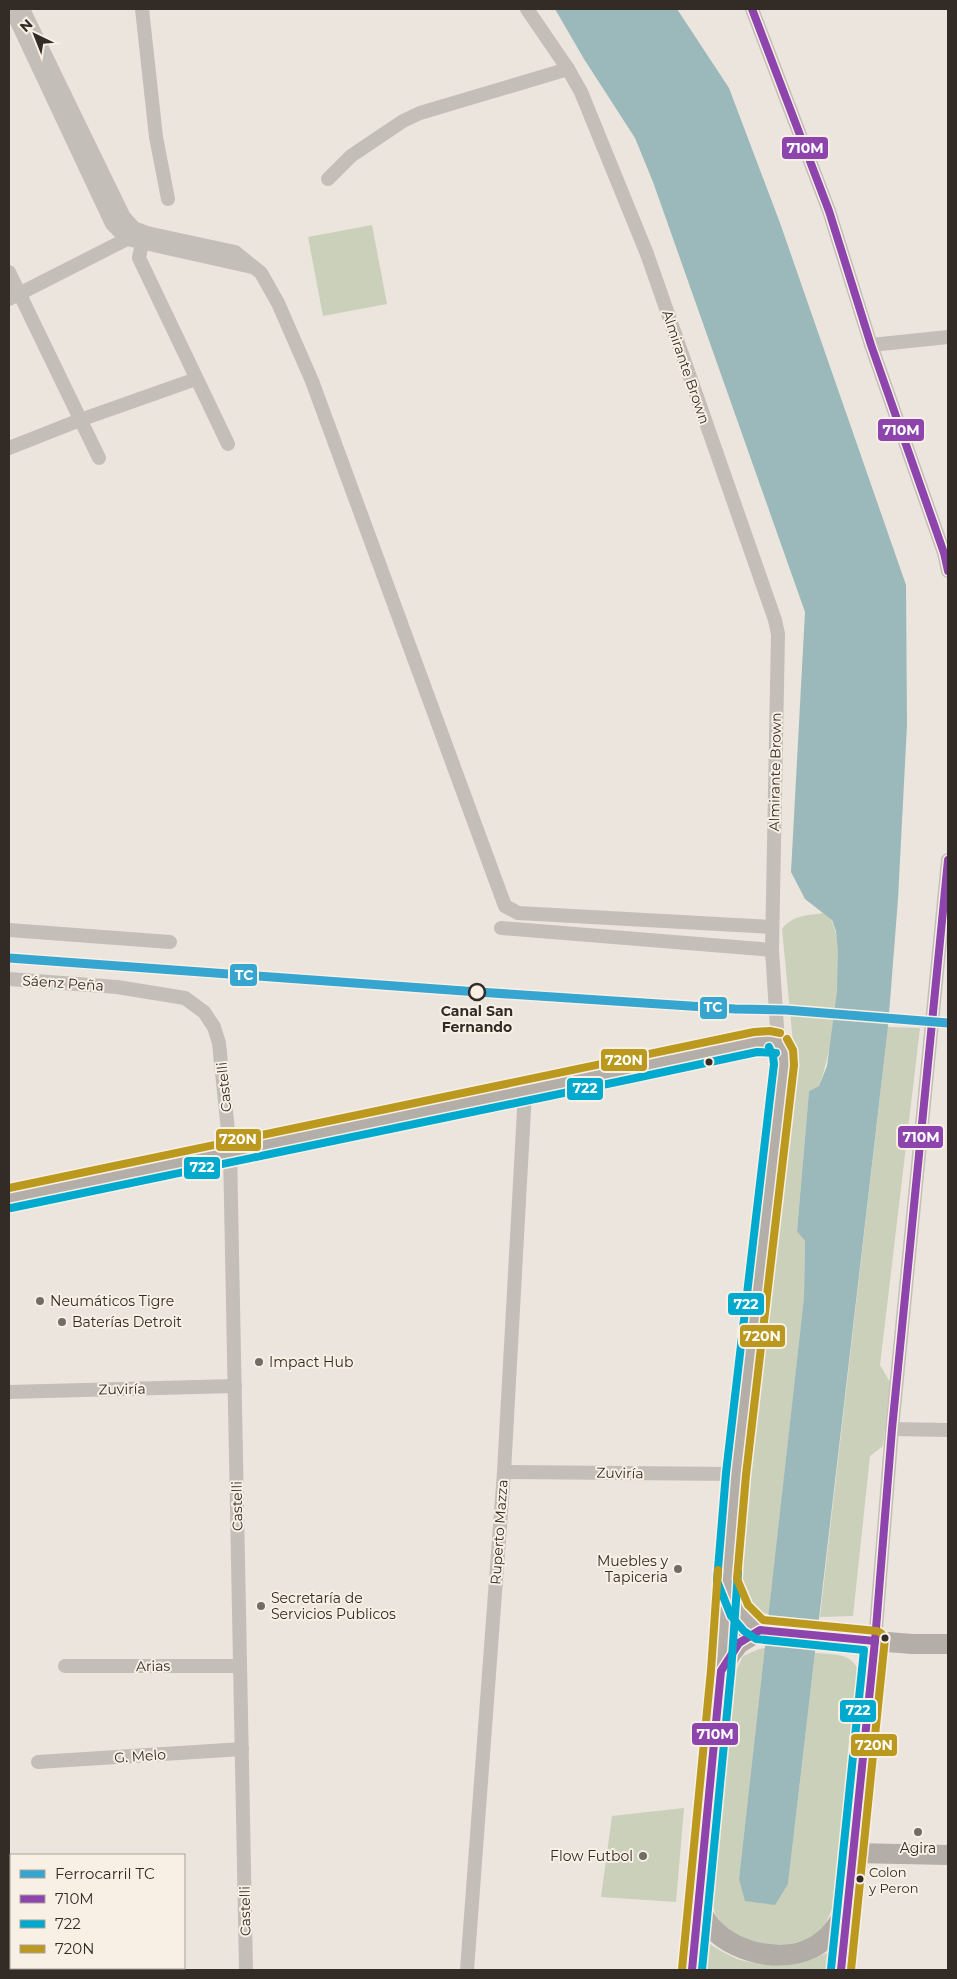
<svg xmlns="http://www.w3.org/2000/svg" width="957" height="1979" font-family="Montserrat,sans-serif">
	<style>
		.green { fill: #cad0b9 }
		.water { fill: #9bb9ba }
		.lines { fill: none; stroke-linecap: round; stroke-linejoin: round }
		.street { stroke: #c3beb8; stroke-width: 14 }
		.secondary { stroke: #b4aea8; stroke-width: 20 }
		.primary { stroke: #b2aca7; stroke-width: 21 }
		.bus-1-casing { stroke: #f8f0e5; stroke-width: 11 }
		.bus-2-casing { stroke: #f8f0e5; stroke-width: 11 }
		.bus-3-casing { stroke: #f8f0e5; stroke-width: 11 }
		.bus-1 { stroke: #8e44ad; stroke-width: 8 }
		.bus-2 { stroke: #00a9ce; stroke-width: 8 }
		.bus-3 { stroke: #bb981e; stroke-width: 8 }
		.rail-1-casing { stroke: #f8f0e5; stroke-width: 12 }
		.rail-1 { stroke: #36a5cf; stroke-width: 9 }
		.stop-dot { fill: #f8f0e5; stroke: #332b26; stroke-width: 2.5 }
		.bus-dot { fill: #332b26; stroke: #f8f0e5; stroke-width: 2 }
		.poi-dot { fill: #736c66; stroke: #f8f0e5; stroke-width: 2 }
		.labels { text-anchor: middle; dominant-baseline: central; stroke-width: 4; stroke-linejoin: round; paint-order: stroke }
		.bus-label { font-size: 13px; fill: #332b26; stroke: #f8f0e5; text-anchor: start }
		.street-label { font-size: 14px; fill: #332b26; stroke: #f8f0e5 }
		.stop-label { font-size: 14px; font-weight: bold; fill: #332b26; stroke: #f8f0e5 }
		.poi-label { font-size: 14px; fill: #332b26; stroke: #f8f0e5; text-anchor: start }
		.line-badge { stroke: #f8f0e5; stroke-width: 2 }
		.badge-label { font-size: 14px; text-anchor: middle; font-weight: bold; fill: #fff }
	</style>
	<rect width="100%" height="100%" fill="#ebe5de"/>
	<g class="green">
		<polygon points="372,225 387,304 323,316 308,237"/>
		<path d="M 825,913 C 828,916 831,918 832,922 C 848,955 832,1052 819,1086 L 809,1091 L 797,1230 L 805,1241 L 804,1297 L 769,1614 C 748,1611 740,1597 739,1577 L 795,1063 L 782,929 C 792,915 809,915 825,913 Z"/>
		<polygon points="888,1027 920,1028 880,1365 890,1382 883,1446 870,1456 853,1616 820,1617"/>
		<path d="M 765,1648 L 739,1879 L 788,1884 L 815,1653 C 833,1655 851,1652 858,1670 L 833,1907 L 823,1929 L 809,1939 L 787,1945 L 749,1943 L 721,1923 L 716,1916 L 713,1906 L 735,1673 L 743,1656 L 759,1649 Z"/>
		<polygon points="684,1808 676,1902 601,1897 612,1816"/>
		<path d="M 710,1944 C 718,1950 728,1955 737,1959 C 765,1968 804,1961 830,1952 L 828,1970 L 706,1970 Z"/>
	</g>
	<polygon class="water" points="555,9 677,9 729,88 780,223 906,585 907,725 898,899 888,1027 788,1884 775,1905 745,1901 739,1879 804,1297 805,1241 797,1231 809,1091 819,1086 827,1066 837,992 838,952 836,931 832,920 805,899 791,872 805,612 653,182 635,138 584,59"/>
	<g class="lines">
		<g class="street">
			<polyline points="11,9 112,224 127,239 252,267"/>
			<polyline points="23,9 124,217 134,228 147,233 235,252 261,273 278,303 312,381 505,906 518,913 772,927"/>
			<polyline points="142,9 156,137 168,199"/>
			<polyline points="527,9 568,69 581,92 647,254 775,620 778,634 772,950 778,1043"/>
			<polyline points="752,9 829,211 871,345 944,553 948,571"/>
			<polyline points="328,179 351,156 403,121 420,113 568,69"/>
			<polyline points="145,236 142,243 139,258 228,444"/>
			<polyline points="9,272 99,458"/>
			<polyline points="9,299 127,239 131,233"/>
			<polyline points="871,345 948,337"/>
			<polyline points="9,448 80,420 196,379"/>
			<polyline points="501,928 772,950"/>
			<polyline points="9,930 170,942"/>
			<polyline points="9,979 117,987 185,998 204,1012 214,1027 219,1043 230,1150 246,1970"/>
			<polyline points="9,1392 235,1386"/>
			<polyline points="892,1429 948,1430"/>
			<polyline points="504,1472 736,1474"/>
			<polyline points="875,1641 892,1429 948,860"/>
			<polyline points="65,1666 240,1666"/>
			<polyline points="38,1762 242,1749"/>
			<polyline points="467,1970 504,1472 525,1092"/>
		</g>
		<g class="secondary">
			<polyline points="9,1198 230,1150 525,1092 756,1042 770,1041 778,1043 783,1053 784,1064 736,1474 721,1671"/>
			<path d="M 729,1585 C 735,1604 743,1618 760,1630"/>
			<polyline points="875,1641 912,1644 948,1644"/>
			<polyline points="853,1853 948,1855"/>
		</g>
		<g class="primary">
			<path d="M 698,1905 C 702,1913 706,1922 712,1928 C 738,1956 793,1966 824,1940 C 834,1933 839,1922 845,1913"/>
			<polyline points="692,1970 721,1671 731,1653 739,1643 760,1630 875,1641 841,1970"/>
		</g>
		<defs>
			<g id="bus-1">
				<polyline points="752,9 829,211 871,345 944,553 948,571"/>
				<polyline points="692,1970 721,1671 739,1643 760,1630 875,1641"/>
				<polyline points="841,1970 875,1641 892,1429 948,860"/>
			</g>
			<g id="bus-2">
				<polyline points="769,1047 773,1056 774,1064 726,1473 717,1581 731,1616 744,1631 756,1639 864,1650 831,1969"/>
				<path d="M 11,1208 C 260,1154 509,1106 757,1052 L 776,1053"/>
				<polyline points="702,1970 731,1672 738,1572"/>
			</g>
			<g id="bus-3">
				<polyline points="787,1039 793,1050 794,1065 746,1475 737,1579 748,1605 763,1620 877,1631 881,1633 885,1638 851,1970"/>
				<path d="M 9,1188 C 257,1134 506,1086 754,1032 L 770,1031 L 780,1033"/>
				<polyline points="682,1969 711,1670 718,1570"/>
			</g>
		</defs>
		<use href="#bus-1" class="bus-1-casing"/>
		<use href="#bus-2" class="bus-2-casing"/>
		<use href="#bus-3" class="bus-3-casing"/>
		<use href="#bus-1" class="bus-1"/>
		<use href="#bus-2" class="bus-2"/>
		<use href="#bus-3" class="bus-3"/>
		<defs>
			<polyline id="rail-1" points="9,958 478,992 735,1009 786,1010 948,1023"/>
		</defs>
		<use href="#rail-1" class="rail-1-casing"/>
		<use href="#rail-1" class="rail-1"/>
	</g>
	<circle class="stop-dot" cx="477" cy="992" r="8"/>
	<g class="bus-dot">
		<circle cx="709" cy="1062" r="4.5"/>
		<circle cx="885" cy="1638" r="4.5"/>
		<circle cx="860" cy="1879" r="4.5"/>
	</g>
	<g class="poi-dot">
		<circle cx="40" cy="1301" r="5"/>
		<circle cx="62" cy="1322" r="5"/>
		<circle cx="259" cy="1362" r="5"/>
		<circle cx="678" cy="1569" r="5"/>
		<circle cx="261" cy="1606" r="5"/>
		<circle cx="918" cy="1832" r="5"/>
		<circle cx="643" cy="1856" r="5"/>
	</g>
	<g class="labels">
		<g class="bus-label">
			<text x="869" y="1872">Colon<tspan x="869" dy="16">y Peron</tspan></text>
		</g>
		<g class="street-label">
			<text transform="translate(686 367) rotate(71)">Almirante Brown</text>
			<text transform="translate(775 772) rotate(-89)">Almirante Brown</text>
			<text transform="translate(63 983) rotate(4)">Sáenz Peña</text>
			<text transform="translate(224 1087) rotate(-96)">Castelli</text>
			<text transform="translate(122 1389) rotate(-1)">Zuviría</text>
			<text transform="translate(620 1473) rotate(1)">Zuviría</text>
			<text transform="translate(237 1506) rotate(-91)">Castelli</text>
			<text transform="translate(499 1532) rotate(-86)">Ruperto Mazza</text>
			<text transform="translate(153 1666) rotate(-1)">Arias</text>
			<text transform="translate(140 1756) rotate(-4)">G. Melo</text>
			<text transform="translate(245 1911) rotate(-91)">Castelli</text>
		</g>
		<g class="stop-label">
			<text x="477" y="1011">Canal San<tspan x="477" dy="16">Fernando</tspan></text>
		</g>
		<g class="poi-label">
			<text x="50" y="1301">Neumáticos Tigre</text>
			<text x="72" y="1322">Baterías Detroit</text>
			<text x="269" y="1362">Impact Hub</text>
			<text x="668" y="1561" text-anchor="end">Muebles y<tspan x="668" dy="16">Tapiceria</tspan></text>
			<text x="271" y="1598">Secretaría de<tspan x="271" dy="16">Servicios Publicos</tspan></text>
			<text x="918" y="1848" text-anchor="middle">Agira</text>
			<text x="633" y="1856" text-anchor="end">Flow Futbol</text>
		</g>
	</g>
	<g class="line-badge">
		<rect x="781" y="136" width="48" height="24" rx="5" fill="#8e44ad"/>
		<rect x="877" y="418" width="48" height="24" rx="5" fill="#8e44ad"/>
		<rect x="229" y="963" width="29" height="24" rx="5" fill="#36a5cf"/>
		<rect x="699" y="996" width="29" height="24" rx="5" fill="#36a5cf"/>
		<rect x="600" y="1048" width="48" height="24" rx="5" fill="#bb981e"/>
		<rect x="566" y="1077" width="38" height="24" rx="5" fill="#00a9ce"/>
		<rect x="897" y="1125" width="47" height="24" rx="5" fill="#8e44ad"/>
		<rect x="215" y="1128" width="47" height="24" rx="5" fill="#bb981e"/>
		<rect x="183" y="1156" width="38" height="24" rx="5" fill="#00a9ce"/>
		<rect x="727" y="1292" width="38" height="24" rx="5" fill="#00a9ce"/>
		<rect x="739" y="1324" width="47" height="24" rx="5" fill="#bb981e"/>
		<rect x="839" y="1699" width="38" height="24" rx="5" fill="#00a9ce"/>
		<rect x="691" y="1722" width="48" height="24" rx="5" fill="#8e44ad"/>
		<rect x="850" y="1733" width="48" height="24" rx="5" fill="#bb981e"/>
	</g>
	<g class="badge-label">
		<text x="805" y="153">710M</text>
		<text x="901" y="435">710M</text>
		<text x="244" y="980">TC</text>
		<text x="713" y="1012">TC</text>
		<text x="624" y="1065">720N</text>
		<text x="585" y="1093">722</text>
		<text x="921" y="1142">710M</text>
		<text x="238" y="1144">720N</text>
		<text x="202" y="1172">722</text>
		<text x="746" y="1309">722</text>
		<text x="762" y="1341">720N</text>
		<text x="858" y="1715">722</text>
		<text x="715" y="1739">710M</text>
		<text x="874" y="1750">720N</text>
	</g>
	<rect width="957" height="1979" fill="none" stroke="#332b26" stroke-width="20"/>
	<rect x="10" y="1854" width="175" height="115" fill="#f8f0e5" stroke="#a9a199"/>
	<rect x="20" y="1870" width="25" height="8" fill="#36a5cf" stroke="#a9a199"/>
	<text x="55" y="1879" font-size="15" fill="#332b26">Ferrocarril TC</text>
	<rect x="20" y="1895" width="25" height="8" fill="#8e44ad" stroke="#a9a199"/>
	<text x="55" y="1904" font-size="15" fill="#332b26">710M</text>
	<rect x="20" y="1920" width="25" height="8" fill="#00a9ce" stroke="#a9a199"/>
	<text x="55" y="1929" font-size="15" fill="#332b26">722</text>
	<rect x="20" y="1945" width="25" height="8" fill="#bb981e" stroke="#a9a199"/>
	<text x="55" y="1954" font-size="15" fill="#332b26">720N</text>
	<g transform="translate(35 35) rotate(317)" stroke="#f8f0e5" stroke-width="4" paint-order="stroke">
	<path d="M0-4L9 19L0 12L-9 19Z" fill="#332b26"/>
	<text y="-8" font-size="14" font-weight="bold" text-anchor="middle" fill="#332b26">N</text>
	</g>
</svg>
